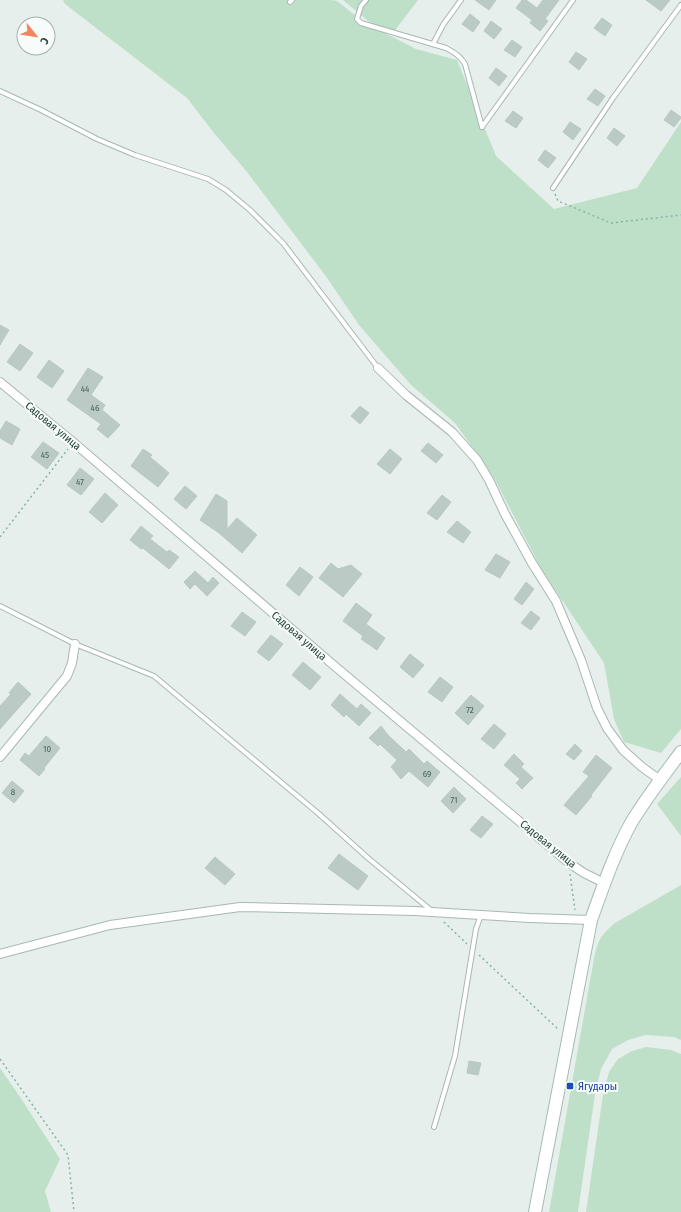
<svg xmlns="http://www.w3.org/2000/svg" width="681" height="1212" font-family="'Fira Sans Condensed',sans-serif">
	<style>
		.green { fill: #bfe0c8 }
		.building { fill: #bbcac4; stroke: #b8c9c2 }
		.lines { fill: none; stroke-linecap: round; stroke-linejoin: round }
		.lane-casing { stroke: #a8b8b2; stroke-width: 6 }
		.street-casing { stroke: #a8b8b2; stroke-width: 10 }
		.secondary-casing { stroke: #a4bbb3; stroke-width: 14 }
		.path { stroke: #86b3a5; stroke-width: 1.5; stroke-dasharray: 2 3; stroke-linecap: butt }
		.lane { stroke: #fff; stroke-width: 4 }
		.street { stroke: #fff; stroke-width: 8 }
		.secondary { stroke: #fff; stroke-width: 12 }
		.transit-dot { fill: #1a4fb4; stroke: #f7fbf9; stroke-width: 1.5 }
		.labels { text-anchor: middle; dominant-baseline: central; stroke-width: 4; stroke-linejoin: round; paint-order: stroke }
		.number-label { font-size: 9px; fill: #4a645c }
		.street-label { font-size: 11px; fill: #24423a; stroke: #f7fbf9 }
		.transit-label { font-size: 11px; fill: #164399; stroke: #f7fbf9; text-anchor: start }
	</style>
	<rect width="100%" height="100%" fill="#e6efeb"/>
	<g class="green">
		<polygon points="63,0 331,0 337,1 365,23 416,49 457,60 496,156 554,209 637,188 681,122 681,729 661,753 624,742 614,719 604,663 542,570 494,478 455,423 411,385 359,325 325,275 247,172 214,133 187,98 65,4"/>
		<polygon points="343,0 418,0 393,33 368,21"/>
		<polygon points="681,777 681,836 657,804"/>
		<path d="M 681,885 L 681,1040 L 674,1037 L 646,1035 L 628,1040 L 612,1049 L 601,1069 L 595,1094 L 578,1212 L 549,1212 L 593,964 C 597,944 598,937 615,923 Z"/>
		<polygon points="646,1047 671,1050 681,1054 681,1212 586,1212 603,1095 609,1072 618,1059 632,1051"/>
		<polygon points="0,1068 22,1100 60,1159 45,1191 51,1212 0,1212"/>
	</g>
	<g class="building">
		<polygon points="475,0 496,0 489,10"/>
		<polygon points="522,0 526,0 537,8 543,0 559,0 545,19 548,21 540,31 530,23 532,20 516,8"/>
		<polygon points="646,0 670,0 661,11"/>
		<polygon points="470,14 480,22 473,32 462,24"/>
		<polygon points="602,18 612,25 605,36 594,28"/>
		<polygon points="491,21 502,29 494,39 484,31"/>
		<polygon points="512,40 522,47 515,57 504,50"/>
		<polygon points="576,52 587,59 579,70 569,62"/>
		<polygon points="496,68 507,76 499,86 489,78"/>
		<polygon points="595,89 605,96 598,106 587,99"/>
		<polygon points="671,110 681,117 681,118 674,127 664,120"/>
		<polygon points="513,111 523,118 516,128 505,121"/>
		<polygon points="570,122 581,129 573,140 563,132"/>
		<polygon points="614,128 625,136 617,146 607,138"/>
		<polygon points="545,150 556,158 548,168 538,160"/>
		<polygon points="0,325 9,330 0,345"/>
		<polygon points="20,344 33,353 20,371 7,362"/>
		<polygon points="49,360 64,371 52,388 37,377"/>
		<polygon points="88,368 103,377 91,395 105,405 102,410 120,425 108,438 97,429 101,424 67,400"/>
		<polygon points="360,406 369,413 360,424 351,416"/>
		<polygon points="6,421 20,429 12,445 0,438 0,431"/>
		<polygon points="43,442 59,453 47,469 31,457"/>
		<polygon points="428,443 443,455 436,463 421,451"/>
		<polygon points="143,449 152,455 150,457 169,473 158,487 131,466"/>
		<polygon points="390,449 402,459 390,474 377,464"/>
		<polygon points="80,468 94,479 81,495 67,485"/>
		<polygon points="185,486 197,496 186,509 174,499"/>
		<polygon points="105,493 118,505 102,523 89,512"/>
		<polygon points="216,494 227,501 227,529 237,518 257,535 242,553 219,533 200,520"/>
		<polygon points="442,495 451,502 437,520 427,513"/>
		<polygon points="457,521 471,532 463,543 447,532"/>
		<polygon points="141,526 153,536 150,539 167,552 169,550 179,557 169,569 143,548 141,549 130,540"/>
		<polygon points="496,554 510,562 500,578 485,570"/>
		<polygon points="331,563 338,569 351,565 362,574 343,597 319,578"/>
		<polygon points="300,567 313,577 299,596 286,585"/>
		<polygon points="195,571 208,583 213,577 219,583 207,596 195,584 190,589 184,582"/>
		<polygon points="526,582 534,589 522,605 514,599"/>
		<polygon points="356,603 372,615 366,624 385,638 377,650 361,639 363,636 343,621"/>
		<polygon points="531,611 540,618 531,630 521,623"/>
		<polygon points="242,612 256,622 245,636 231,626"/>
		<polygon points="271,635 283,644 269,661 257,652"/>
		<polygon points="410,654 424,665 413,678 400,667"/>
		<polygon points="303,662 321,677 310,690 292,675"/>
		<polygon points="440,677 453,687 442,702 428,692"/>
		<polygon points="18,682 31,694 0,729 0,706 11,694 9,693"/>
		<polygon points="340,694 357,709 361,704 371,713 359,726 346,714 344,717 331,705"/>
		<polygon points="471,695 484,706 468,725 455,713"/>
		<polygon points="494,724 506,734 494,749 481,739"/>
		<polygon points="381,726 388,735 406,752 409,749 424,764 427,761 440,772 428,787 409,771 401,779 391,767 397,760 380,744 378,746 369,738"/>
		<polygon points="46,736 60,748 44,768 45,769 39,776 20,760 25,753 29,756"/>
		<polygon points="575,744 582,751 574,760 566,754"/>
		<polygon points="514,754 524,764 521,767 533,778 522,789 516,783 520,779 504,765"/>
		<polygon points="596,755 612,768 591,795 592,796 576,815 564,805 589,776 583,772"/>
		<polygon points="12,781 24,791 14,803 2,793"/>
		<polygon points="454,787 466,799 453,813 441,801"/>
		<polygon points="482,816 493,824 481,838 470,830"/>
		<polygon points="339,854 368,876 358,890 328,868"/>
		<polygon points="215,857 235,874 225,885 205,868"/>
		<polygon points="469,1061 481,1063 478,1075 467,1073"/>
	</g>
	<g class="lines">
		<defs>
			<g id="lane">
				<path d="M 366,0 L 361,6 L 357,19 L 361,23 L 446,48 C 455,53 460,56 465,64 L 482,127"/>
				<polyline points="290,2 292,0"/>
				<polyline points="433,44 443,25 461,0"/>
				<polyline points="0,91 41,110 97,139 135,155 208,179 226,190 250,210 283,243 378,368"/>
				<polyline points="482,127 573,0"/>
				<polyline points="553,188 613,98 681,5"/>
				<polyline points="0,606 75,644 154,676 319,814 368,858 432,911"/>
				<polyline points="434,1127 455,1056 476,929 481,915"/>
			</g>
			<g id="street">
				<polyline points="378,368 406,395 452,432 477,460 489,480 505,514 532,563 556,601 581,660 597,708 607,728 623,750 642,767 660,780"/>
				<polyline points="0,382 73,442 337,668 569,863 584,873 604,883"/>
				<polyline points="0,757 67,676 72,663 75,644"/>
				<polyline points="0,954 110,925 240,907 415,911 530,918 591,920"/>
			</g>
			<path id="secondary" d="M 535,1212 L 591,920 C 603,887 614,854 631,823 C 646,798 664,775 681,752"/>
		</defs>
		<use href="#lane" class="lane-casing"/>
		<use href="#street" class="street-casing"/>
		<use href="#secondary" class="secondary-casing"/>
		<g class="path">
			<polyline points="555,194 558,201 611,223 681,215"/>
			<polyline points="0,537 68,449"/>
			<polyline points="570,874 575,910"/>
			<polyline points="444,922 467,944"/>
			<polyline points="479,955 559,1030"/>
			<polyline points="0,1059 68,1155 74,1212"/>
		</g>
		<use href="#lane" class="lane"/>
		<use href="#street" class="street"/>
		<use href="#secondary" class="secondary"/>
	</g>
	<rect class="transit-dot" x="566" y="1082" width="8" height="8" rx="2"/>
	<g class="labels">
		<g class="number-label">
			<text x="85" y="389">44</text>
			<text x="95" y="408">46</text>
			<text x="45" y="455">45</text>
			<text x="80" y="482">47</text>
			<text x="470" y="710">72</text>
			<text x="47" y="749">10</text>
			<text x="427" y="774">69</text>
			<text x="13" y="792">8</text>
			<text x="454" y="800">71</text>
		</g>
		<g class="street-label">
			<text transform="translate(53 426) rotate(40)">Садовая улица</text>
			<text transform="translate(299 636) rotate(41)">Садовая улица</text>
			<text transform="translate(548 844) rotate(39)">Садовая улица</text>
		</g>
		<g class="transit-label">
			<text x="578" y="1086">Ягудары</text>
		</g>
	</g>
	<g transform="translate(36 36) rotate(120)"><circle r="19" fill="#f7fbf9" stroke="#a3b1ad"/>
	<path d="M0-3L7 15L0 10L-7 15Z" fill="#f4845f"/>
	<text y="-6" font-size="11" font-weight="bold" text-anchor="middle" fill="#24423a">С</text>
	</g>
</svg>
